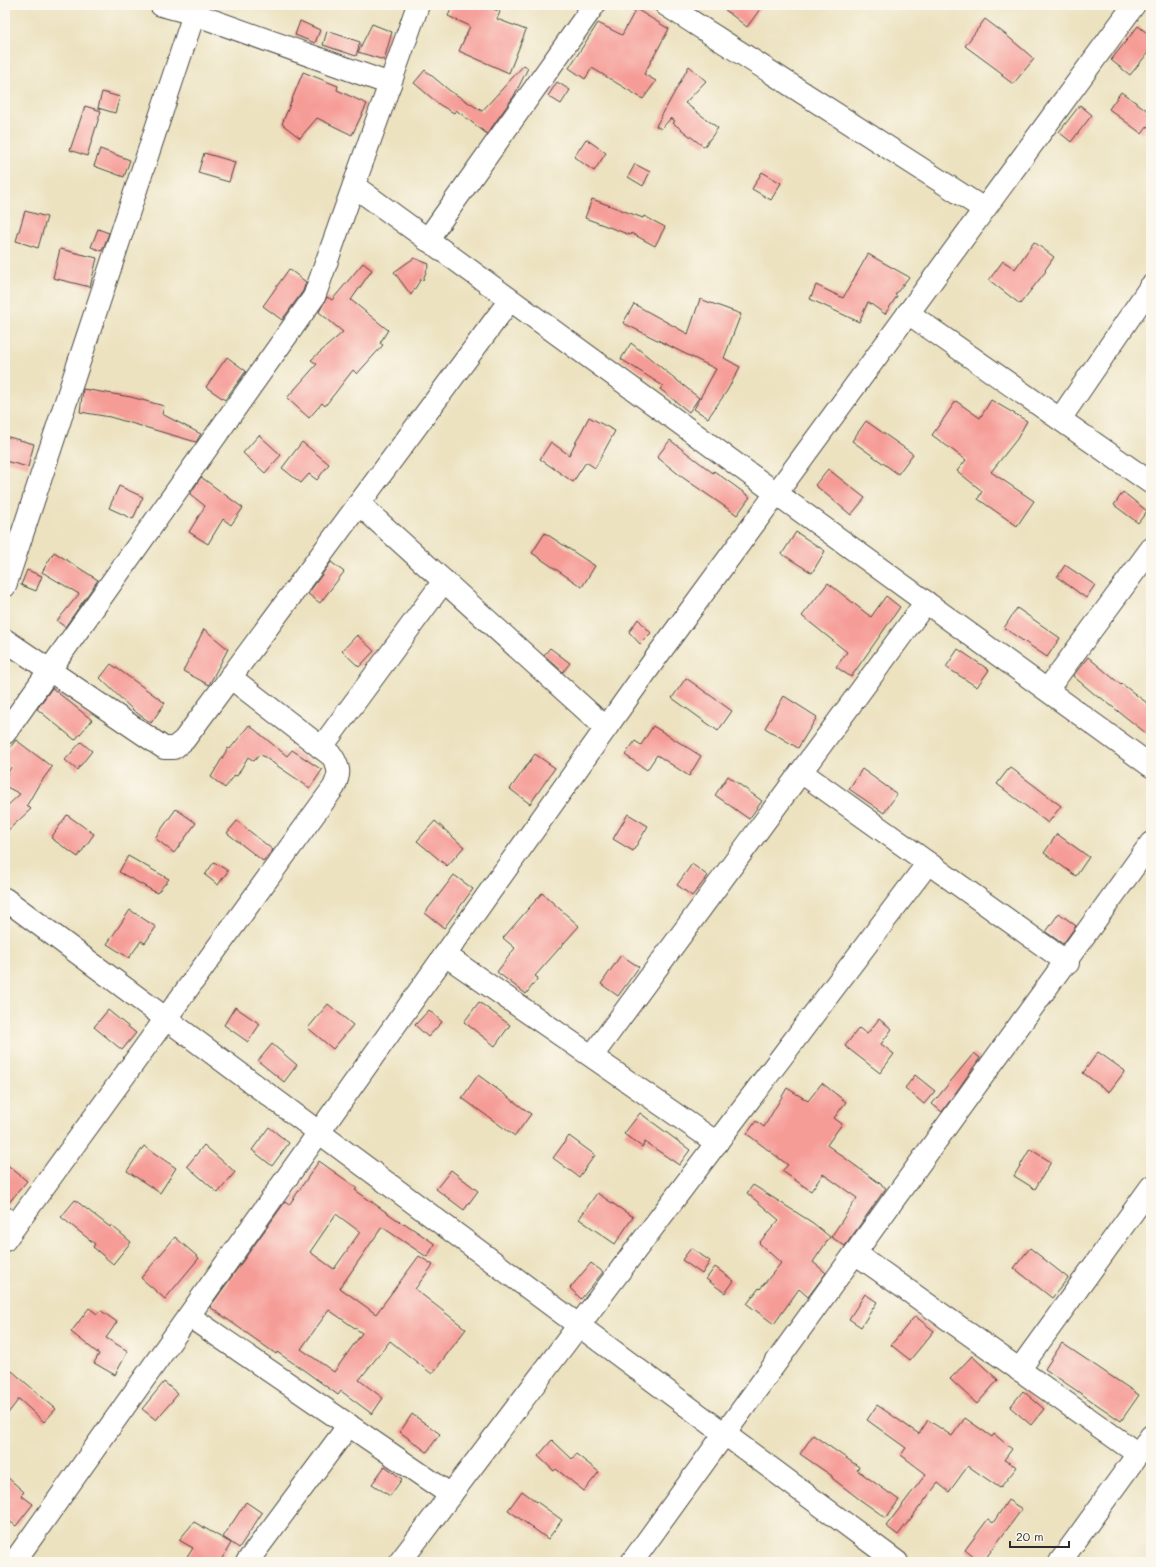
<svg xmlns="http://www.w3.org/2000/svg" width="1156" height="1567" font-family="Mali,sans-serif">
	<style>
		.building { fill: #f69c97; fill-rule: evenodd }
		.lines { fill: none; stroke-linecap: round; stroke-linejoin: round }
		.service-casing { stroke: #484641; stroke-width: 14 }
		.minor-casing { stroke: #484641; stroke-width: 24 }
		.service { stroke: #fff; stroke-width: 12 }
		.minor { stroke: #fff; stroke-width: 22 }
	</style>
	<rect width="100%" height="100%" fill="#fbf7ec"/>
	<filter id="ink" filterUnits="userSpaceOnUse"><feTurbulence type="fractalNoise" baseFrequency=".025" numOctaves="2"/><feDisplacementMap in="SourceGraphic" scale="8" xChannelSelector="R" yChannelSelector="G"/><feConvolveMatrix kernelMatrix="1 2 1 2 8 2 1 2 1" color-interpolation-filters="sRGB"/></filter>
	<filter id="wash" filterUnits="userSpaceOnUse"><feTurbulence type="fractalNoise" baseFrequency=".012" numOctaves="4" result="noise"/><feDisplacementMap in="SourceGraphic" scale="16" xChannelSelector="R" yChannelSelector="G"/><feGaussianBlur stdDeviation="0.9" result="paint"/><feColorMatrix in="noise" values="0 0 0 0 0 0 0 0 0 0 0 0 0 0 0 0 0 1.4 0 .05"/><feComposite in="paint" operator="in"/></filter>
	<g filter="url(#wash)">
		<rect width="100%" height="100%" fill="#ece2c0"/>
		<g id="blocks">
			<g class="building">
				<polygon points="453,5 484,5 500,12 497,19 526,30 509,73 459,51 470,26 448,16"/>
				<polygon points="719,5 763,5 747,27"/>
				<polygon points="636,9 669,29 644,74 656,81 643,99 592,68 585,79 569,68 598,23 622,35"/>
				<polygon points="985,19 1005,34 1034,59 1013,84 1001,75 1003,74 965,46"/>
				<polygon points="300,21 320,30 315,43 295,35"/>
				<polygon points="372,24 392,32 384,60 358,52"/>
				<polygon points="1138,26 1151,36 1151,49 1130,75 1111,60"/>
				<polygon points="327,31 360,42 356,56 323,45"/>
				<polygon points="524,65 528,68 514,96 487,134 456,110 454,113 440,105 414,83 425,70 450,91 482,111"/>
				<polygon points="689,66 706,81 685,103 718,128 704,147 673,123 675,121 671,118 661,129 656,126"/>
				<polygon points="303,72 338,86 337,90 367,104 352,135 317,118 300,138 282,124"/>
				<polygon points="557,82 570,90 561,104 548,96"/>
				<polygon points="102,92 120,97 115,113 98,108"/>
				<polygon points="1121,92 1151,113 1151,122 1142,134 1109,109"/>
				<polygon points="1080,105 1092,115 1071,142 1059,132"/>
				<polygon points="85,106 101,111 87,156 70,150"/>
				<polygon points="586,139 606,153 594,171 574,157"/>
				<polygon points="100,149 130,160 124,177 94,166"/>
				<polygon points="204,153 235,162 229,182 198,173"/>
				<polygon points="635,164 650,172 643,186 628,177"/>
				<polygon points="762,172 781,183 771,200 752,189"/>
				<polygon points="592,199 643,218 644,216 665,227 655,246 631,233 630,235 585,218"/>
				<polygon points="25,211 47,217 38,248 16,241"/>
				<polygon points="98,229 109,233 102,251 91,247"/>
				<polygon points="1034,242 1054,257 1045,270 1046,271 1020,304 989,280 1003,261 1015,269"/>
				<polygon points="60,249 97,258 90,287 53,278"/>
				<polygon points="868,254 909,277 895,295 897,296 885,314 868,302 859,322 810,299 816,285 843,298"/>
				<polygon points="414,258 429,264 423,280 421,279 411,295 394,272"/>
				<polygon points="363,263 372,270 351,300 388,330 380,343 383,345 357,374 353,370 325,406 322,403 309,418 287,398 317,364 311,360 343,332 319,312 327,297 332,300"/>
				<polygon points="289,269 306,282 303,291 282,320 263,306"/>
				<polygon points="700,299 741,314 724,358 740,367 727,391 708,418 694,409 716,369 623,323 634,304 688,334"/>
				<polygon points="631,343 699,398 689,412 660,389 663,386 621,359"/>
				<polygon points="227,357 246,371 225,400 206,387"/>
				<polygon points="83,389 131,397 164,406 162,414 201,434 196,442 110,417 80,412"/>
				<polygon points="991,400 1027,421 1017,439 991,472 1034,501 1017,526 978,499 982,491 957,471 966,460 932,435 956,401 980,418"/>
				<polygon points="589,417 615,431 595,468 586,462 573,482 540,459 551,442 569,455"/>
				<polygon points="866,421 913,454 898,474 852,441"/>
				<polygon points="259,435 281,455 265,473 243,453"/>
				<polygon points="5,436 34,444 28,467 5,461"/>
				<polygon points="670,440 713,473 714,471 750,497 737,515 682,477 657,457"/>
				<polygon points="302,442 329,464 317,480 309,474 301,483 282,468"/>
				<polygon points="828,469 865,498 851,515 815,485"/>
				<polygon points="201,477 243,508 231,525 223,519 208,544 189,532 205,506 190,494"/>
				<polygon points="119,486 143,497 133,519 109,508"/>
				<polygon points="1123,492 1147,511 1138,523 1114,505"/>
				<polygon points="796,532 825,551 812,573 782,554"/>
				<polygon points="545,533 595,566 582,587 532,553"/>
				<polygon points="54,552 98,580 65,627 57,621 79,594 42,572"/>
				<polygon points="331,562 344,572 320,603 308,594"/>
				<polygon points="1065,565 1095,585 1086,598 1057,577"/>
				<polygon points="27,570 42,576 36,591 21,585"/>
				<polygon points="828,583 871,617 886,596 900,607 851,677 836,667 847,652 802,616"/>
				<polygon points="1017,608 1060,638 1047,657 1004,628"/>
				<polygon points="638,619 651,633 640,644 629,632"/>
				<polygon points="204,629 228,649 209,685 183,671"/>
				<polygon points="357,635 374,651 359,667 342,651"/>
				<polygon points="550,648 570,663 563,672 544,655"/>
				<polygon points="958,649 989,670 977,687 946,667"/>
				<polygon points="1088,657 1121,685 1122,684 1151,706 1151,737 1100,697 1099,698 1073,676"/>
				<polygon points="111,664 165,703 151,723 133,710 100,678"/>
				<polygon points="686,678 732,711 718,731 672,698"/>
				<polygon points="52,688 92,720 75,740 37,709"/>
				<polygon points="784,696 817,717 798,748 765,728"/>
				<polygon points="249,725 287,756 292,750 322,770 310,788 260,754 254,761 248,757 237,776 235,775 225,788 211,777 228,748 230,749"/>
				<polygon points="653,726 701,756 689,776 657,755 647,770 625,755 635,741 641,745"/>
				<polygon points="16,740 52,767 38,786 27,805 31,809 5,833 5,808 20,794 5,786 5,778 11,767 5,762 5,754"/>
				<polygon points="81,742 92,751 77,770 65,760"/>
				<polygon points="535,754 555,768 530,804 510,789"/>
				<polygon points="1010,767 1061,806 1048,823 997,784"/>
				<polygon points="862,769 897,794 884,813 849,789"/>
				<polygon points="728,776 762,801 749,819 715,795"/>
				<polygon points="176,809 196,823 174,853 155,838"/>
				<polygon points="628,814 648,826 633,851 613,839"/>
				<polygon points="67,815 94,834 78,857 51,838"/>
				<polygon points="237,821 273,850 263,861 227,833"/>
				<polygon points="435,821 464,847 447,866 417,841"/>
				<polygon points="1057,834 1089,857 1076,876 1044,853"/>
				<polygon points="128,856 169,879 157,893 119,872"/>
				<polygon points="214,862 228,871 218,885 205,875"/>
				<polygon points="692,864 708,876 692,896 677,885"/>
				<polygon points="454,875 473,889 444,928 425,913"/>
				<polygon points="542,893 579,926 535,976 538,978 526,994 497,972 515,948 503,938"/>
				<polygon points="130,910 156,927 145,943 141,941 129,958 107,944"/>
				<polygon points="1059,913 1076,926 1063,944 1046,932"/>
				<polygon points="621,955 639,967 618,996 601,984"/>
				<polygon points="479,1002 510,1025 495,1046 464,1022"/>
				<polygon points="328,1004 353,1025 333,1049 308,1028"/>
				<polygon points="235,1007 260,1024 248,1042 224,1025"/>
				<polygon points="108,1010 136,1033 122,1050 94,1027"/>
				<polygon points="429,1010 442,1022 428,1037 415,1025"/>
				<polygon points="879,1019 892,1029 881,1044 894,1054 880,1073 845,1046 859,1028 867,1034"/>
				<polygon points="272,1044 297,1065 284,1082 258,1061"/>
				<polygon points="1098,1052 1125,1071 1109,1092 1083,1073"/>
				<polygon points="974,1053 980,1058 942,1112 932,1104"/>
				<polygon points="478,1075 531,1114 515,1136 462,1098"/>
				<polygon points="915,1075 935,1091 924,1104 905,1088"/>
				<polygon points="822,1083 846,1102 834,1118 842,1124 827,1145 886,1188 845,1246 831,1237 857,1198 823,1174 811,1191 782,1171 788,1165 747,1134 756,1121 764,1127 787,1088 808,1101"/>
				<polygon points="640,1113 690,1150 679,1165 645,1142 642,1147 624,1134"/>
				<polygon points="269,1127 289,1143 272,1166 252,1150"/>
				<polygon points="569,1136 595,1155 579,1177 553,1158"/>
				<polygon points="204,1145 235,1172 218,1193 187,1166"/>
				<polygon points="144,1146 176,1168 160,1193 127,1171"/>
				<polygon points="1030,1149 1051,1162 1035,1189 1014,1176"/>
				<path d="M 319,1161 L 357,1188 L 355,1190 L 403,1224 L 404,1223 L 435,1244 L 427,1257 L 382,1227 L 340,1288 L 376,1314 L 419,1256 L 433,1265 L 415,1289 L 466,1329 L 432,1374 L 390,1341 L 359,1380 L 383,1398 L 372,1414 L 341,1391 L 338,1395 L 305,1371 L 277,1352 L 276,1354 L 210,1307 L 285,1202 L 289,1205 ZM 336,1214 L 360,1232 L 334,1269 L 310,1252 ZM 329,1310 L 362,1333 L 334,1372 L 301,1349 Z"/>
				<polygon points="5,1163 27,1181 7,1205 5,1205"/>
				<polygon points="451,1170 478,1191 464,1210 436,1189"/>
				<polygon points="753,1185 813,1223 830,1237 813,1262 826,1273 808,1297 799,1289 774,1324 747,1304 759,1288 760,1289 781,1263 759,1243 779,1220 747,1193"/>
				<polygon points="597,1193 633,1217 615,1244 579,1219"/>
				<polygon points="75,1200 110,1227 111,1225 131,1242 113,1264 93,1247 95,1244 61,1217"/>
				<polygon points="175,1237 199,1258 165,1299 141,1278"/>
				<polygon points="691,1248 710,1261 702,1274 682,1260"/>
				<polygon points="1030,1248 1068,1278 1052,1298 1014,1268"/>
				<polygon points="591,1263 603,1272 581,1299 570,1288"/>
				<polygon points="715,1267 734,1281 725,1293 706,1279"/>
				<polygon points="865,1294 877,1302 861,1327 849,1319"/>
				<polygon points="89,1308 97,1314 100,1310 117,1322 106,1338 128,1351 115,1375 94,1363 99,1354 71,1332"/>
				<polygon points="915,1316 934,1331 910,1360 891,1345"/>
				<polygon points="1062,1343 1139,1395 1121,1421 1045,1369"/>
				<polygon points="972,1356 998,1380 977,1404 950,1379"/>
				<polygon points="12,1371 56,1409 44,1422 19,1399 5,1417 5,1380"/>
				<polygon points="164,1382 178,1394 156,1420 142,1409"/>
				<polygon points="1023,1391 1044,1409 1031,1425 1010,1407"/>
				<polygon points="877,1405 919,1434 928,1420 952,1436 965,1418 992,1437 994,1434 1012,1449 1004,1460 1017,1467 1000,1488 968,1466 949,1492 938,1483 898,1535 886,1526 926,1474 901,1455 906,1448 867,1420"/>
				<polygon points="412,1414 440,1434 427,1452 400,1432"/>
				<polygon points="813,1435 859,1467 857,1470 899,1500 886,1518 859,1499 832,1478 832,1476 800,1454"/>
				<polygon points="552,1440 572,1459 576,1454 599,1472 584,1491 556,1469 554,1471 538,1456"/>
				<polygon points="385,1466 402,1479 390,1496 372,1484"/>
				<polygon points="5,1475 24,1492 21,1495 33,1504 16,1526 5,1518"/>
				<polygon points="522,1491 562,1520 548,1539 508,1510"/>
				<polygon points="1008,1500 1022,1509 983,1562 980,1562 965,1550 988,1519 993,1523"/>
				<polygon points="246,1502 262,1513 239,1548 223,1537"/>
				<polygon points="194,1522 231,1543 220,1562 184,1562 193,1548 179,1540"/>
			</g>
		</g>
	</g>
	<g filter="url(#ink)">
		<use href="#blocks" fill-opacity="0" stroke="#484641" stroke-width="1"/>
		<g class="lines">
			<defs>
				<polyline id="service" points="5,1212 18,1222"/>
				<g id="minor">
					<polyline points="161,5 194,14 390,84"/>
					<polyline points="666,5 984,209"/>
					<polyline points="354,186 1151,766"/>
					<polyline points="427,240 594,5"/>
					<polyline points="908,313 1151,483"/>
					<polyline points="1060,419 1151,286"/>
					<polyline points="359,504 606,728"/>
					<polyline points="5,586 197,5"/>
					<polyline points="5,640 164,748 174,748 184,740 510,300"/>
					<polyline points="1047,690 1151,549"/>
					<polyline points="5,733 314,297 418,5"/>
					<polyline points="321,748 444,581"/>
					<polyline points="801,772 1068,963"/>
					<polyline points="5,899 897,1562"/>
					<polyline points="445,955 717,1143"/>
					<polyline points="592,1056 926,602"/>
					<path d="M 5,1240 L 334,787 C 340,773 340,769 332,756 L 230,677"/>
					<polyline points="855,1253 1138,1454"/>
					<polyline points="189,1316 451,1495"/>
					<polyline points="1019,1370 1151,1187"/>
					<polyline points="14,1562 660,652 1134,5"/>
					<polyline points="247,1562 349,1425"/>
					<polyline points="400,1562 928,863"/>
					<polyline points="632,1562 1151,843"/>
					<polyline points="1060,1562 1151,1436"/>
				</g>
			</defs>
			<use href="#service" class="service-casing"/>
			<use href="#minor" class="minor-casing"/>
			<use href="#service" class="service"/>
			<use href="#minor" class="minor"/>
		</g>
	</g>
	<rect width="1156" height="1567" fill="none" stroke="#fbf7ec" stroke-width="20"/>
	<path d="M1010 1541v6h59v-6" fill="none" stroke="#2b2b2b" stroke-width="2"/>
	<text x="1016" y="1541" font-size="12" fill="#2b2b2b" stroke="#fbf7ec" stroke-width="3" paint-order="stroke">20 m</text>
</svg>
